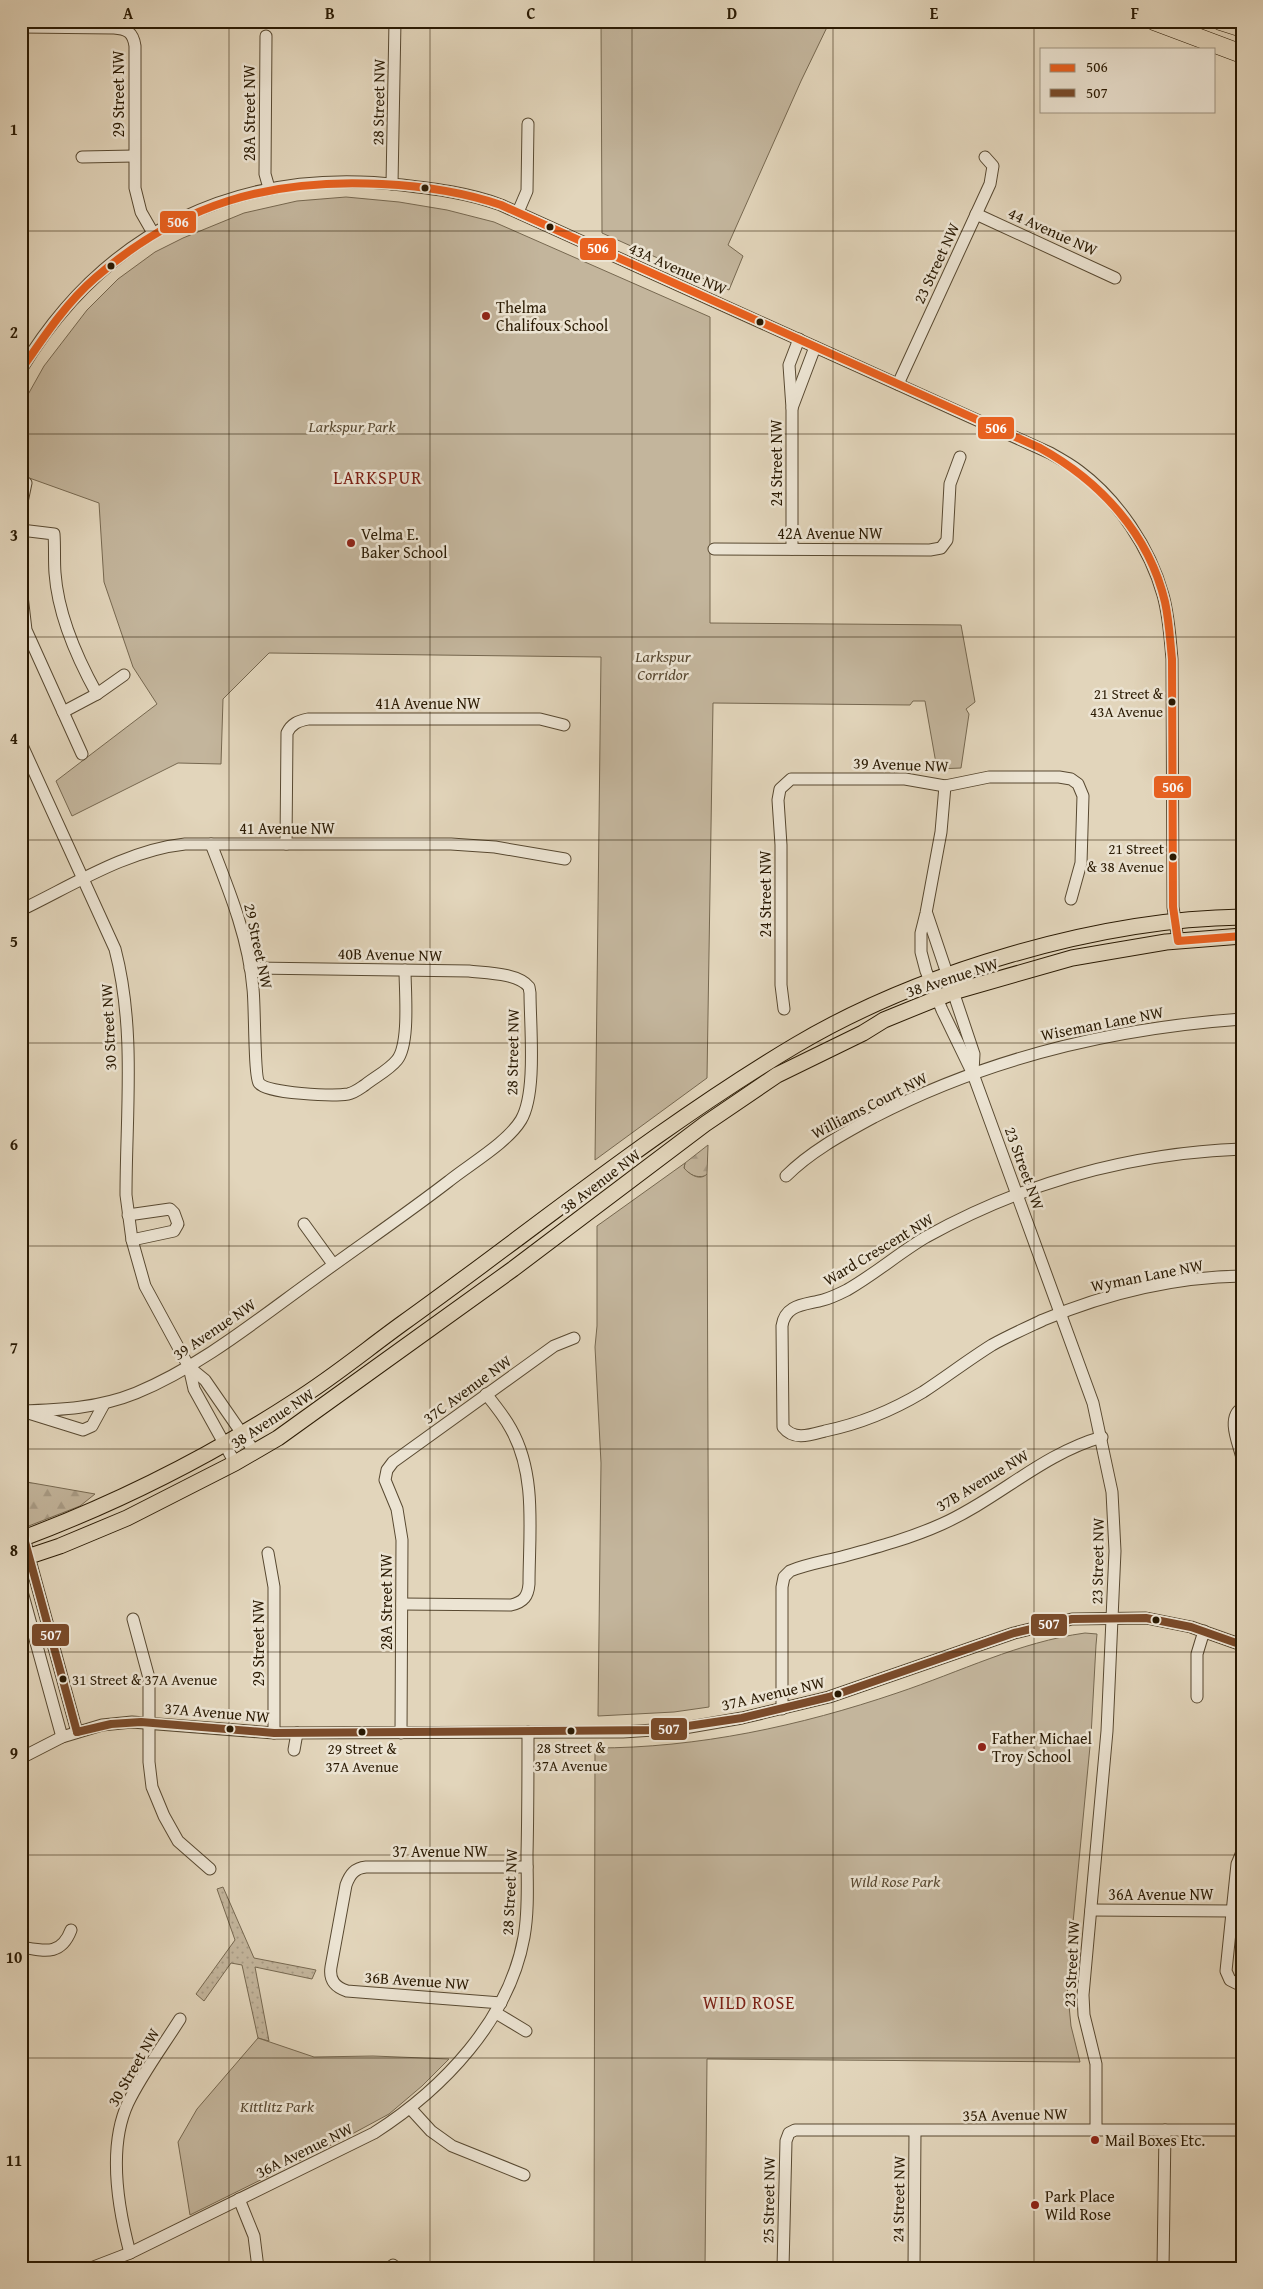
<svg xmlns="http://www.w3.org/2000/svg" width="1263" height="2289" font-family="'Gentium Book Plus',serif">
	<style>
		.grass { fill: url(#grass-dots); stroke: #766850 }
		.forest { fill: url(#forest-firs); stroke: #766850 }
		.park { fill: #c3b59c; stroke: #766850 }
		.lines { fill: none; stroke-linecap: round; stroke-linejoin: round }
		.minor-casing { stroke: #584931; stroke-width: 13 }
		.major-casing { stroke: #2a1a03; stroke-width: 17 }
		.highway-casing { stroke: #2a1a03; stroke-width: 19 }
		.minor { stroke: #ece4d3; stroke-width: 11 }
		.major { stroke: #e2d5bb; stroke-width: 15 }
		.highway { stroke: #e2d5bb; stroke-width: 18 }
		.bus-1-casing { stroke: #ece4d3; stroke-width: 11 }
		.bus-2-casing { stroke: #ece4d3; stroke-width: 11 }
		.bus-1 { stroke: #e86120; stroke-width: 8 }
		.bus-2 { stroke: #7a4b2a; stroke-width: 8 }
		.grid { fill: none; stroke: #2a1a03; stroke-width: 1; stroke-opacity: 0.55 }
		.bus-dot { fill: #2a1a03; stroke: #ece4d3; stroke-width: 2 }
		.poi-dot { fill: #8f2418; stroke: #ece4d3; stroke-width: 2 }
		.labels { text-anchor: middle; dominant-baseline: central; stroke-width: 5; stroke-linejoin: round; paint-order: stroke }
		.bus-label { font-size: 15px; fill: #2a1a03; stroke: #ece4d3; text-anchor: end }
		.street-label { font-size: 16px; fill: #2a1a03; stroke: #ece4d3 }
		.poi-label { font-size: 16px; fill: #2a1a03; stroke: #ece4d3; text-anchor: start }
		.park-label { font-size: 16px; font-style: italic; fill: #584831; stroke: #ece4d3 }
		.neighbourhood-label { font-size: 18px; letter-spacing: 1px; fill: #7a1f14; stroke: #ece4d3 }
		.line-badge { stroke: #ece4d3; stroke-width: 2 }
		.badge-label { font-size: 14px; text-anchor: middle; font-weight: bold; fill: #fff }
		.neatline { fill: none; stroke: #2a1a03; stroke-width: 2 }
		.grid-label { font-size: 16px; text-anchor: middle; font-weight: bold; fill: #2a1a03 }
	</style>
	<defs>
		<pattern id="grass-dots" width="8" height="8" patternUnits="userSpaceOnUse" patternTransform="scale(1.25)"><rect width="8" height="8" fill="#c3b59c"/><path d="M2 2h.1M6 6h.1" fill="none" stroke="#a89b85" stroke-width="1.8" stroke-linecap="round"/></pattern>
		<pattern id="forest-firs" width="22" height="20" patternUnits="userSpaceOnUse" patternTransform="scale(1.25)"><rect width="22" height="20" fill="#c3b59c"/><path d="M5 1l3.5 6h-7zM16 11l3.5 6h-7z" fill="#a89b85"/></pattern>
	</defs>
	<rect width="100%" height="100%" fill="#e2d5bb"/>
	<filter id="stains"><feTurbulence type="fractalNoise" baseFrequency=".004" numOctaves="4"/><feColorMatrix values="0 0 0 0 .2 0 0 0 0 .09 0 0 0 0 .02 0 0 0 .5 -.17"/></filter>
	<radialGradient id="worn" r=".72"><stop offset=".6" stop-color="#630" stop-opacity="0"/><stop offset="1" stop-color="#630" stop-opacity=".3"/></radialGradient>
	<polygon class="grass" points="223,1887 254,1958 316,1970 312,1979 255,1967 269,2041 258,2038 242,1965 231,1963 204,2001 196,1994 235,1940 217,1889"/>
	<g class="forest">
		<path d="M 708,1145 L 707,1174 L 705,1176 C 696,1178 690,1175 684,1168 L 685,1163 Z"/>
		<polygon points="21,1481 95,1494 80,1506 21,1529"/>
	</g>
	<g class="park">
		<polygon points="601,21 830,21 801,81 728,245 743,256 729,290 602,233"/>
		<polygon points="346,197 399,202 447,210 494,222 710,317 710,623 961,625 975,702 966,709 969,714 961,768 937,769 925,701 913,701 910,705 713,703 707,1078 595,1160 601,657 269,653 223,699 221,764 178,763 72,816 56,781 157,704 133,667 104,582 99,503 21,475 21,407 44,366 87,310 118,279 155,252 183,238 244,213 297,201"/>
		<path d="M 685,1163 L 684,1168 C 690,1175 700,1181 707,1174 L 709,1707 L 674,1712 L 598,1716 L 601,1463 L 595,1347 L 597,1326 L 597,1226 Z"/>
		<path d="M 1085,1633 L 1097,1634 L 1096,1645 L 1091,1736 L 1067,1985 L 1071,2026 L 1080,2062 L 707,2059 L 705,2268 L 594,2268 L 595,1748 C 698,1748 800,1726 897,1693 C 960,1672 1019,1642 1085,1633 Z"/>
		<polygon points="258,2038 314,2057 373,2056 449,2059 422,2086 389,2114 341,2140 190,2215 178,2142 197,2109"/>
	</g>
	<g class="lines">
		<defs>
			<g id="minor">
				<path d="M 21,27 L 114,28 C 127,29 133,32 135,46 L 135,188 L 141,212 L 153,233"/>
				<polyline points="266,36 265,174 269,188"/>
				<polyline points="82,157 134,156"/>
				<polyline points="392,184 395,21"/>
				<polyline points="518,212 527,191 528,124"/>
				<polyline points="976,214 1115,278"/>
				<path d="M 21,370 C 105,230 240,166 402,185 C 436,189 469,193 501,205 L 1050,453 C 1059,458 1070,464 1079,471 C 1118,500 1150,548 1163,595 C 1169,616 1170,638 1172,659 L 1173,907 L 1178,941"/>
				<polyline points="898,384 990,184 993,166 985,157"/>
				<polyline points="792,408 815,347"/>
				<polyline points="21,507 26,483"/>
				<path d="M 21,530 L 54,534 C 55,547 54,560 55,573 C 58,615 77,658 97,694 L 63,712"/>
				<polyline points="714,549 930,550 941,548 947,540 950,484 960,457"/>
				<polyline points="792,549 792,408 789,365 799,339"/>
				<polyline points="21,587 26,630 82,754"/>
				<polyline points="97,694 124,675"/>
				<path d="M 21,743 L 115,949 C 136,1029 126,1113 126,1195 L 132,1240 L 145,1286 L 189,1367 L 194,1389 L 235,1463"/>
				<polyline points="945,786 941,832 926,913 921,933 921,952 926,971 942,1010 973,1074 1093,1403 1112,1492 1115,1551 1107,1731 1083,1995 1084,2015 1096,2064 1096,2130"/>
				<path d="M 211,844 C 229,890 249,939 253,989 C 255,1005 254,1076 259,1083 C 267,1094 334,1096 348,1094 C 354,1093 359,1089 365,1085 C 375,1077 389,1070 397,1060 C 410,1044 405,991 405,970"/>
				<path d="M 286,844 L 287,733 C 291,724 298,721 308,719 L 540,719 L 564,725"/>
				<path d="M 21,910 C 73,885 127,850 185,844 L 451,844 L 495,847 L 565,859"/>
				<polyline points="927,914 974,1054 973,1072"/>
				<polyline points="784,1009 781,985 781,845 778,800 780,789 791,779 905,779 945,786 989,777 1059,777 1071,779 1078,784 1083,796 1081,863 1071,899"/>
				<path d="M 1242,1149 C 1131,1153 1023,1183 926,1237 C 899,1253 875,1274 847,1290 C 839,1294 831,1298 823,1300 C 805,1305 785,1304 782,1326 L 783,1427 C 794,1441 810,1435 825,1431 C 859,1424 893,1410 923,1392 C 946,1377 968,1360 992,1345 C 1008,1336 1026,1328 1043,1320 C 1105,1294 1174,1277 1242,1276"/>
				<path d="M 786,1176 C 811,1151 843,1134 874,1117 C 988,1058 1114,1028 1242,1019"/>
				<polyline points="128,1215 170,1209 174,1213 178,1224 174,1231 132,1240"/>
				<polyline points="304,1224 333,1264"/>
				<polyline points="21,1353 22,1411 83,1430 92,1426 104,1404"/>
				<polyline points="189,1367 205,1380 254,1451"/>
				<path d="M 1242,1408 C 1226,1418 1239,1444 1242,1458"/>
				<path d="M 21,1411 C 61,1410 99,1408 136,1393 C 201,1366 257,1320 314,1279 C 359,1246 405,1215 449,1181 C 470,1164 507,1143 521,1120 C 537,1093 530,1026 530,993 L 529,987 C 518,973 486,973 469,971 L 250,968"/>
				<polyline points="24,1538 77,1732"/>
				<polyline points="268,1553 274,1587 274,1733"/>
				<polyline points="21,1588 62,1737"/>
				<path d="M 402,1604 L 511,1605 C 524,1602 528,1596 529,1584 C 529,1533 537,1475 511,1429 C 504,1416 495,1405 486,1394"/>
				<polyline points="133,1619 149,1678 149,1762 152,1787 164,1816 178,1841 210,1869"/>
				<polyline points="1197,1697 1197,1654 1204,1631"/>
				<path d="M 782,1709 L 782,1587 L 784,1577 L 790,1571 C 807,1564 827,1561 845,1556 C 878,1547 911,1538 942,1524 C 998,1499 1042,1454 1102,1437"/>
				<polyline points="401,1733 402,1540 397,1509 385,1480 387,1470 393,1462 554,1346 574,1338"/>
				<polyline points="294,1750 297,1733"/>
				<polyline points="21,1758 62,1737 102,1725 132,1722 274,1733 623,1732 684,1728 742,1718 829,1697 1014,1633 1072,1619 1146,1618 1191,1627 1242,1645"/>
				<polyline points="1242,1852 1237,1864 1226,1971 1230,1980 1242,1986"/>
				<polyline points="1091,1910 1231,1911"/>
				<path d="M 21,1947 C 45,1951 61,1956 71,1930"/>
				<path d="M 501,2003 L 347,1991 C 335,1987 329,1980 331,1967 L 346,1885 C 350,1874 355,1868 366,1867 L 527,1867"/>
				<polyline points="496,2013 526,2031"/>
				<polyline points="410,2108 431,2131 452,2146 524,2175"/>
				<polyline points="239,2199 254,2236 258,2268"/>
				<path d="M 130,2253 C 118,2208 108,2146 128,2103 C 142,2074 163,2046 180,2019"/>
				<polyline points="393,2265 393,2268"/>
				<path d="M 91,2268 L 130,2253 L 374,2133 C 443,2089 509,2020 524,1937 C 529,1909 527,1881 527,1854 C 528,1813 528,1773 528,1732"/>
				<polyline points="783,2268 786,2141 789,2133 795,2130 1242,2130"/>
				<polyline points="914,2268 915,2131"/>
				<polyline points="1163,2268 1165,2130"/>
			</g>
			<g id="major">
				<path d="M 21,1539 C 117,1503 209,1457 295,1401 C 332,1378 367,1349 403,1323 C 533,1230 658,1127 796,1045 C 919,972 1099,919 1242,917"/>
				<polyline points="21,1559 60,1546 127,1518 235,1463 278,1438 513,1269 705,1124 777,1075 863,1033 884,1020 953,992 1072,958 1107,952 1166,942 1242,936"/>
			</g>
			<g id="highway">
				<polyline points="1154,21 1242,54"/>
				<polyline points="1220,21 1242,28"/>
			</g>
		</defs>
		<use href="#minor" class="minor-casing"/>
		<use href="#major" class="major-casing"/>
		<use href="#highway" class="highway-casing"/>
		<use href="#minor" class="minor"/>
		<use href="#major" class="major"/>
		<use href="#highway" class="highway"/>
		<defs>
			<path id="bus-1" d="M 21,370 C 43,338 65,304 95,278 C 180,204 269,178 382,184 C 422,186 463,192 501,205 L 1040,448 C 1100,481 1149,534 1165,602 C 1169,620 1170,640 1172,659 L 1173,907 L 1178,941 L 1242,936"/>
			<g id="bus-2">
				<polyline points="24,1538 77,1732"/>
				<polyline points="77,1732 111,1724 141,1722 274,1733 661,1730 742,1718 829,1697 1014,1633 1072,1619 1146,1618 1191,1627 1242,1645"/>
			</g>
		</defs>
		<use href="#bus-1" class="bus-1-casing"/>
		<use href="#bus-2" class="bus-2-casing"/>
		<use href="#bus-1" class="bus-1"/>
		<use href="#bus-2" class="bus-2"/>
	</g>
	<path class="grid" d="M 229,21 L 229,2268M 430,21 L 430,2268M 632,21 L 632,2268M 833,21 L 833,2268M 1034,21 L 1034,2268M 21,231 L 1242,231M 21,434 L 1242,434M 21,637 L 1242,637M 21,840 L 1242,840M 21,1043 L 1242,1043M 21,1246 L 1242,1246M 21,1449 L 1242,1449M 21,1652 L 1242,1652M 21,1855 L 1242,1855M 21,2058 L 1242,2058"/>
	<g class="bus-dot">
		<circle cx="425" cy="188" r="4.5"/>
		<circle cx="550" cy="227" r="4.5"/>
		<circle cx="111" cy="266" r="4.5"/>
		<circle cx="760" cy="322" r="4.5"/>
		<circle cx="1172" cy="702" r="4.5"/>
		<circle cx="1173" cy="857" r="4.5"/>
		<circle cx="1156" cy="1620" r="4.5"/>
		<circle cx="63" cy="1679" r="4.5"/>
		<circle cx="838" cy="1694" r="4.5"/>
		<circle cx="230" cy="1729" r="4.5"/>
		<circle cx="571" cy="1731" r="4.5"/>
		<circle cx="362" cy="1732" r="4.5"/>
	</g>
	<g class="poi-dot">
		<circle cx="486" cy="316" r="5"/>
		<circle cx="351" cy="543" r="5"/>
		<circle cx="982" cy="1747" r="5"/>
		<circle cx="1095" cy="2140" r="5"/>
		<circle cx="1035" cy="2205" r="5"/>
	</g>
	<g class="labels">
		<g class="bus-label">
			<text x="1163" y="693">21 Street &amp;<tspan x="1163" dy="18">43A Avenue</tspan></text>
			<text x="1164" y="848">21 Street<tspan x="1164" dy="18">&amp; 38 Avenue</tspan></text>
			<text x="72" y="1679" text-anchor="start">31 Street &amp; 37A Avenue</text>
			<text x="571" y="1747" text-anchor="middle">28 Street &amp;<tspan x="571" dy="18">37A Avenue</tspan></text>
			<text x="362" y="1748" text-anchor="middle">29 Street &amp;<tspan x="362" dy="18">37A Avenue</tspan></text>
		</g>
		<g class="street-label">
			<text transform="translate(118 94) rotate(-90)">29 Street NW</text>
			<text transform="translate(378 102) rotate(-89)">28 Street NW</text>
			<text transform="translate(249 113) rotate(-90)">28A Street NW</text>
			<text transform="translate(1053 231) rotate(24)">44 Avenue NW</text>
			<text transform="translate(936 263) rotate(-65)">23 Street NW</text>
			<text transform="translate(678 268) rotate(24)">43A Avenue NW</text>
			<text transform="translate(776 463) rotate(-90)">24 Street NW</text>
			<text x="830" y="533">42A Avenue NW</text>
			<text x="428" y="703">41A Avenue NW</text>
			<text transform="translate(901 764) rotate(2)">39 Avenue NW</text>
			<text x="287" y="828">41 Avenue NW</text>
			<text transform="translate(765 894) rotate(-90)">24 Street NW</text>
			<text transform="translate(259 946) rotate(78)">29 Street NW</text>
			<text transform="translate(390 954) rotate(1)">40B Avenue NW</text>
			<text transform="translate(952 977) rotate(-18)">38 Avenue NW</text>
			<text transform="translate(1102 1023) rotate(-11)">Wiseman Lane NW</text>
			<text transform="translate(108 1027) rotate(-93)">30 Street NW</text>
			<text transform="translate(512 1052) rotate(-89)">28 Street NW</text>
			<text transform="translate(869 1105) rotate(-27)">Williams Court NW</text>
			<text transform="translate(1025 1168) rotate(70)">23 Street NW</text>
			<text transform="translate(600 1181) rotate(-37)">38 Avenue NW</text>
			<text transform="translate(878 1249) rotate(-31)">Ward Crescent NW</text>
			<text transform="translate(1147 1275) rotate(-11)">Wyman Lane NW</text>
			<text transform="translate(214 1329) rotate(-34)">39 Avenue NW</text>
			<text transform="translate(467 1389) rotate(-36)">37C Avenue NW</text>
			<text transform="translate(272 1418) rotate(-33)">38 Avenue NW</text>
			<text transform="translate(982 1480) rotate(-31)">37B Avenue NW</text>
			<text transform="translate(1097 1561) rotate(-89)">23 Street NW</text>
			<text transform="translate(386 1602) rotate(-90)">28A Street NW</text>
			<text transform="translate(258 1643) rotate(-90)">29 Street NW</text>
			<text transform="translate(773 1693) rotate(-13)">37A Avenue NW</text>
			<text transform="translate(217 1712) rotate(5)">37A Avenue NW</text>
			<text x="440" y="1851">37 Avenue NW</text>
			<text transform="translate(509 1892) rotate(-87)">28 Street NW</text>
			<text x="1161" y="1894">36A Avenue NW</text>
			<text transform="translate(1071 1964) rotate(-87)">23 Street NW</text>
			<text transform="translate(417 1980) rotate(4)">36B Avenue NW</text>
			<text transform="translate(133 2067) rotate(-60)">30 Street NW</text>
			<text transform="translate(1015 2114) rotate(-1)">35A Avenue NW</text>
			<text transform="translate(304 2150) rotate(-26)">36A Avenue NW</text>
			<text transform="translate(898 2199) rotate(-89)">24 Street NW</text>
			<text transform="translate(768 2200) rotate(-89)">25 Street NW</text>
		</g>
		<g class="poi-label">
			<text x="496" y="307">Thelma<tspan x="496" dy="18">Chalifoux School</tspan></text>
			<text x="361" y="534">Velma E.<tspan x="361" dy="18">Baker School</tspan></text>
			<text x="992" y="1738">Father Michael<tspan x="992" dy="18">Troy School</tspan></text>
			<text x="1105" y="2140">Mail Boxes Etc.</text>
			<text x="1045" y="2196">Park Place<tspan x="1045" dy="18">Wild Rose</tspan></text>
		</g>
		<g class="park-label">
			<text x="352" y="426">Larkspur Park</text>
			<text x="663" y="656">Larkspur<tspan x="663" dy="18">Corridor</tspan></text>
			<text x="895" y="1881">Wild Rose Park</text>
			<text x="277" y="2106">Kittlitz Park</text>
		</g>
		<g class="neighbourhood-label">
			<text x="378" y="477">LARKSPUR</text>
			<text x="749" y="2002">WILD ROSE</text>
		</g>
	</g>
	<g class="line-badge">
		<rect x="159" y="210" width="38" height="24" rx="5" fill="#e86120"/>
		<rect x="579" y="237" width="38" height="24" rx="5" fill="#e86120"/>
		<rect x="977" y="416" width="38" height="24" rx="5" fill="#e86120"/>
		<rect x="1153" y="775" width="39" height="24" rx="5" fill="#e86120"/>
		<rect x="1030" y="1613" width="38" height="24" rx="5" fill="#7a4b2a"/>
		<rect x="31" y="1623" width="39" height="24" rx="5" fill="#7a4b2a"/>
		<rect x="650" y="1717" width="38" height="24" rx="5" fill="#7a4b2a"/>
	</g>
	<g class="badge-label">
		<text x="178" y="227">506</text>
		<text x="598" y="253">506</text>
		<text x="996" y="433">506</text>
		<text x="1173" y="792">506</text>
		<text x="1049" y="1629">507</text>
		<text x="51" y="1640">507</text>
		<text x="669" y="1734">507</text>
	</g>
	<rect width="1263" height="2289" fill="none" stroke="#e2d5bb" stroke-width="55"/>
	<rect x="1040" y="48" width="175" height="65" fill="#ece4d3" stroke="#9e9380"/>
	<rect x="1050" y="64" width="25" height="8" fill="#e86120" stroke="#9e9380"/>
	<text x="1086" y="72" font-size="15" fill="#2a1a03">506</text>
	<rect x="1050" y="89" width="25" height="8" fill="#7a4b2a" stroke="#9e9380"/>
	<text x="1086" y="98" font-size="15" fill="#2a1a03">507</text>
	<rect x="28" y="28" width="1208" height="2234" class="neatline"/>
	<g class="grid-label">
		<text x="128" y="19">A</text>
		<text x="330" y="19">B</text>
		<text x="531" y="19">C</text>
		<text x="732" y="19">D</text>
		<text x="934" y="19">E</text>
		<text x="1135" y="19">F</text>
		<text x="14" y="135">1</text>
		<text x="14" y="338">2</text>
		<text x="14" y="541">3</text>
		<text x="14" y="744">4</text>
		<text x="14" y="947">5</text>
		<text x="14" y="1150">6</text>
		<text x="14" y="1353">7</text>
		<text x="14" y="1556">8</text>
		<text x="14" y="1759">9</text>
		<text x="14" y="1963">10</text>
		<text x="14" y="2166">11</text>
	</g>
	<rect width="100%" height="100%" filter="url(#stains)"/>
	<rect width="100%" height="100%" fill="url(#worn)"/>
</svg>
